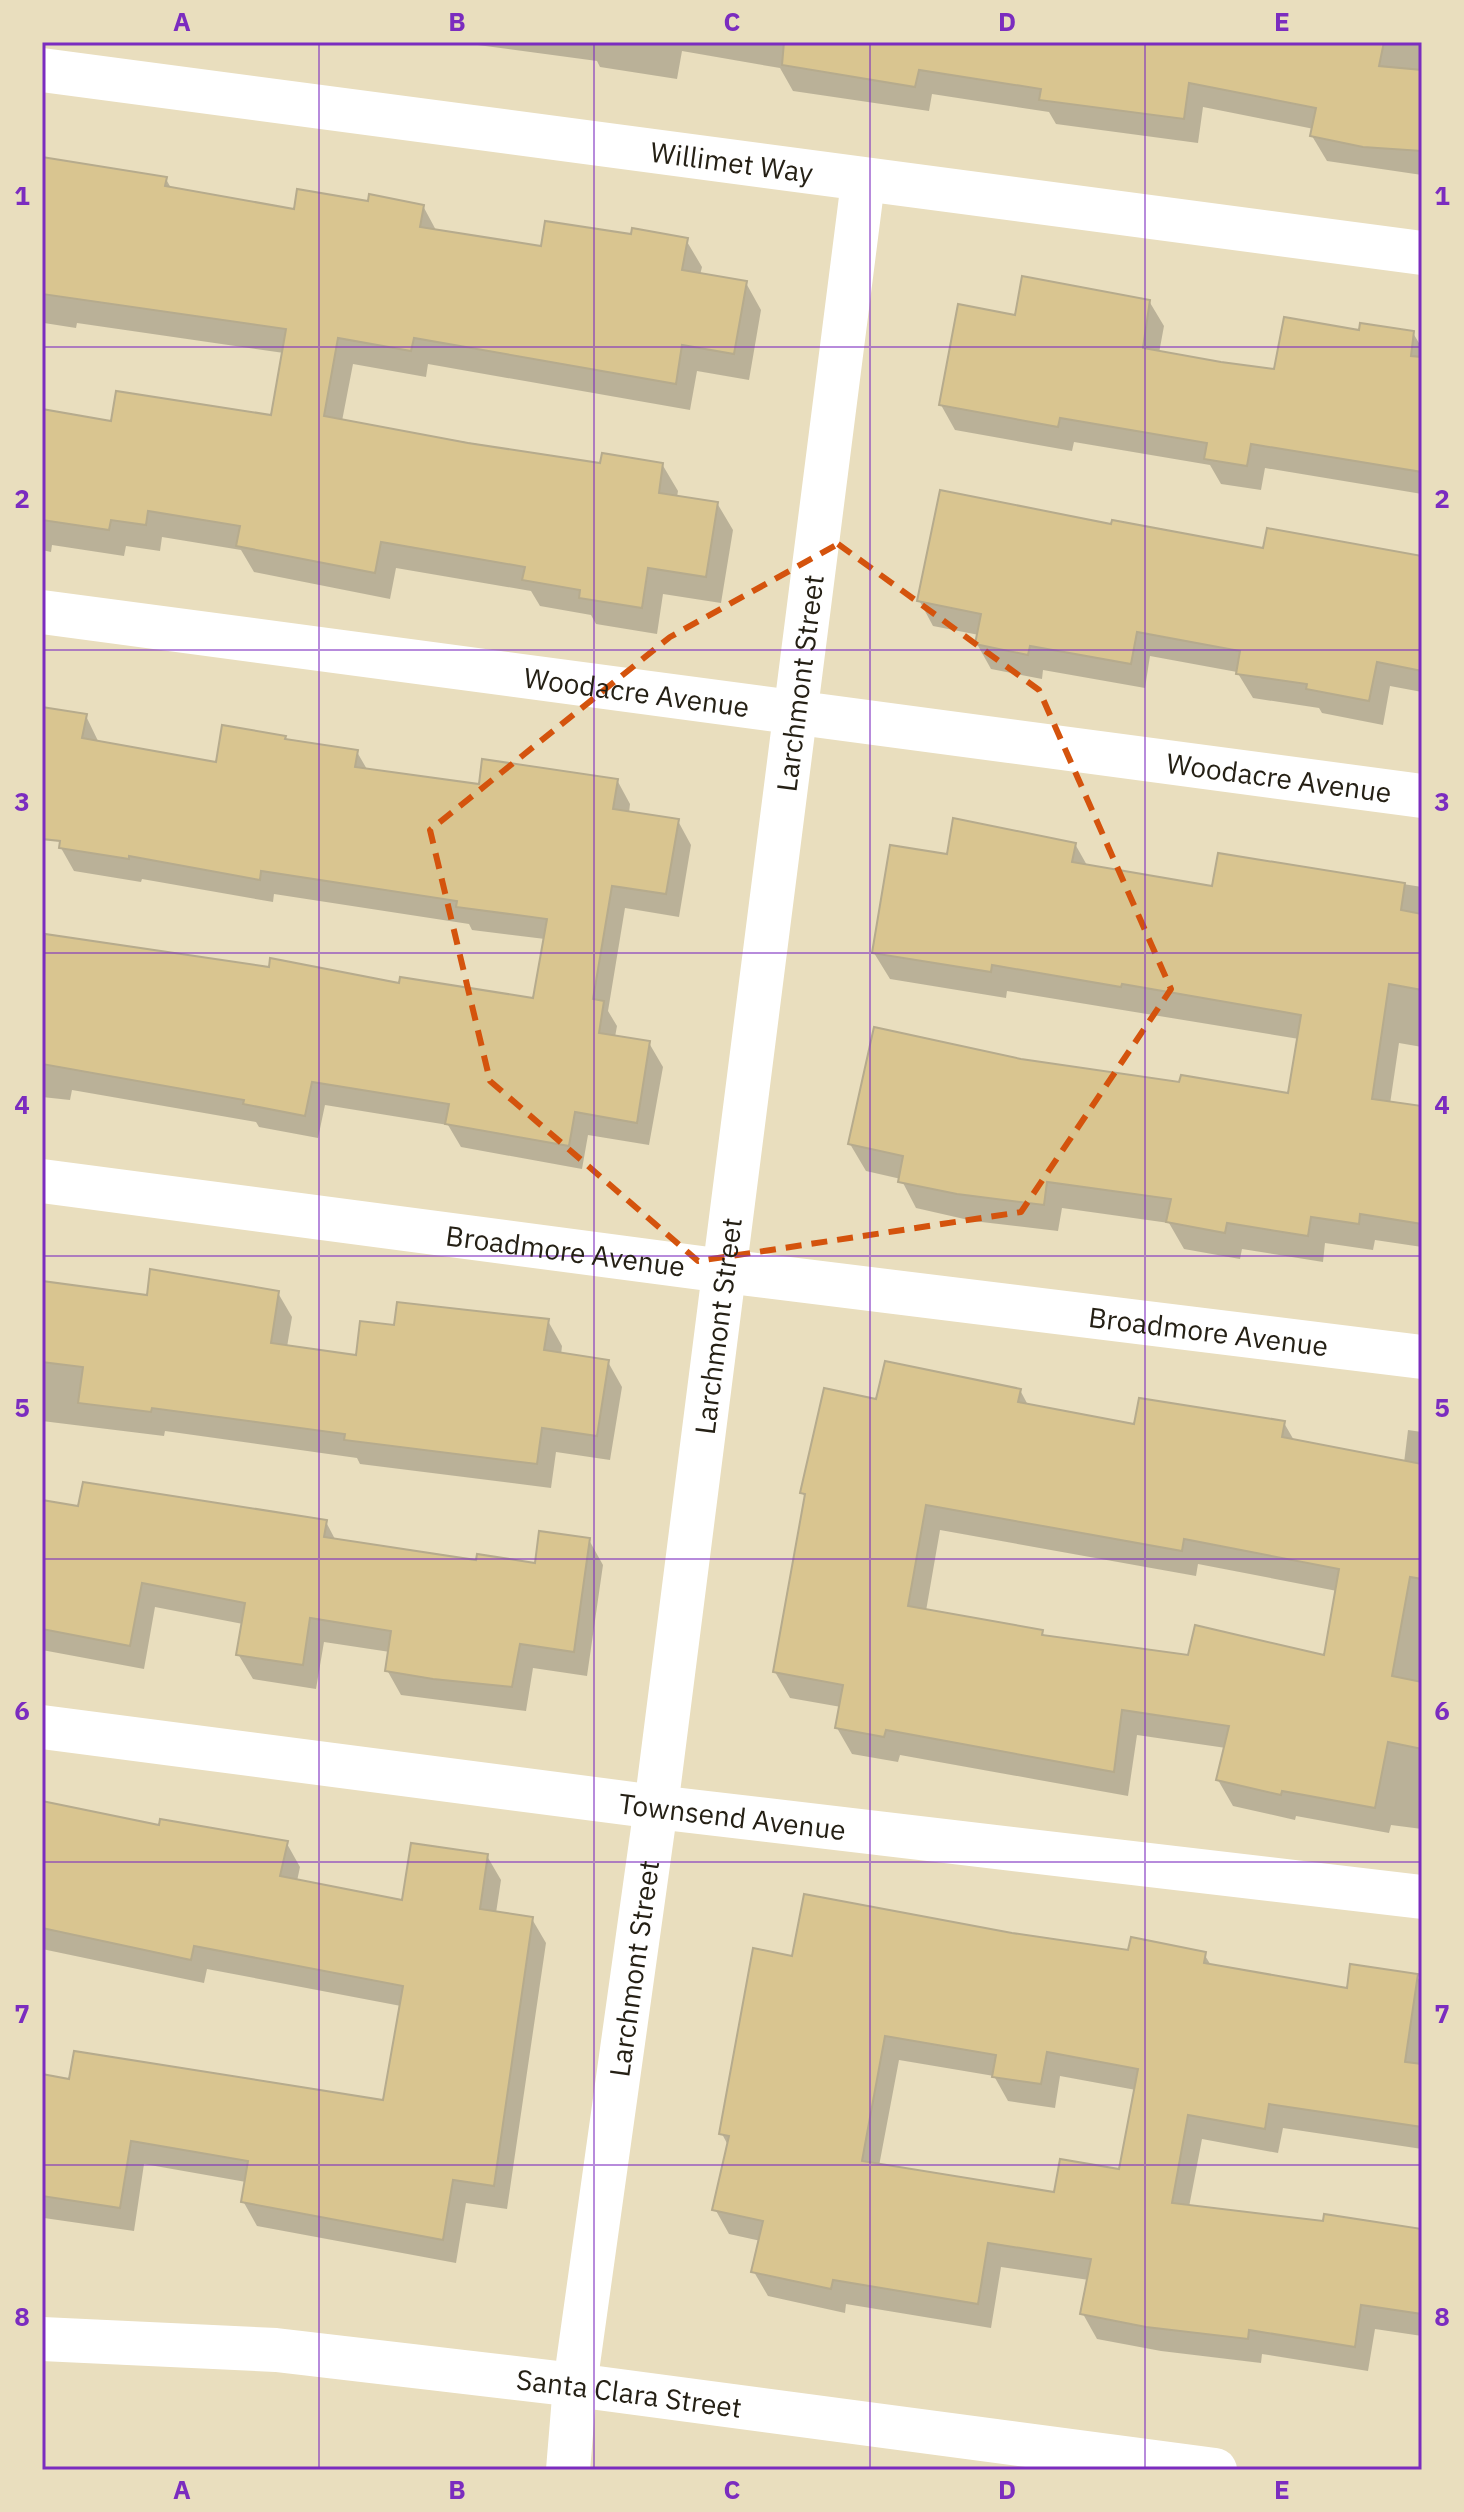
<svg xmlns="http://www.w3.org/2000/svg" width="1464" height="2512" font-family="'IBM Plex Sans',sans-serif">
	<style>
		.shadow { fill: #0003; fill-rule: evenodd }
		.building { fill: #d9c590; stroke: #b6ab8d; stroke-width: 2; fill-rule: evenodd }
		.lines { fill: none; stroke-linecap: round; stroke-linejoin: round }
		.minor { stroke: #fff; stroke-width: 44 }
		.secondary { stroke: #fff; stroke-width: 44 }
		.marked { fill: none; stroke: #d4530d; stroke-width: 6; stroke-dasharray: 16 10; stroke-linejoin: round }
		.grid { fill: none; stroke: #7b2cbf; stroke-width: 2; stroke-opacity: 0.55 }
		.labels { text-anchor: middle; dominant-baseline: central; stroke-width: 8; stroke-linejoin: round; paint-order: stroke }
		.street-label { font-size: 28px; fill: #252015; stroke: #e9debe }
		.neatline { fill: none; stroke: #7b2cbf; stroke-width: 3 }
		.grid-label { font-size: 26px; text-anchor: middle; font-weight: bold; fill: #7b2cbf }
	</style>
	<rect width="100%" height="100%" fill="#e9debe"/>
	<g class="shadow">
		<polygon points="455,42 1422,42 1422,175 1327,161 1312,136 1314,129 1203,107 1198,143 1056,124 1049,112 932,94 929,111 793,91 780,68 682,51 677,79 600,67 597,61"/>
		<polygon points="42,159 166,179 172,190 295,211 369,203 423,206 437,232 543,249 633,237 686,240 702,267 700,275 746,283 761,310 749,380 697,371 690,410 428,364 426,377 353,364 342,421 602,465 662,464 678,491 677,497 717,503 733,530 721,603 663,594 657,634 596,624 591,615 540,606 531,591 396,568 390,599 254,572 241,550 162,537 160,551 126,546 124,556 52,545 51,552 42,550 42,411 113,423 272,417 284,353 77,323 76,328 44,323 42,336"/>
		<polygon points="1149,301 1164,326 1159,353 1276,371 1361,332 1413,333 1422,348 1422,494 1265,468 1261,490 1221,484 1210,465 1074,442 1072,451 955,430 941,405 1016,317"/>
		<polygon points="1113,527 1265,550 1422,558 1422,692 1390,686 1383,725 1322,713 1319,708 1253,698 1237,672 1150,656 1145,688 1043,670 1042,679 991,669 977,644 979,635 933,626 919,600"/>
		<polygon points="42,709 86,716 99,743 217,764 285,738 287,742 357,752 368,771 481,787 617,780 630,804 629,813 678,821 691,845 679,917 625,908 608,1011 617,1026 615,1037 649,1043 663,1067 649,1145 588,1135 582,1169 461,1147 448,1125 325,1105 318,1138 259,1127 256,1122 72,1090 70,1100 42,1097 42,968 47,936 270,969 535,1000 545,939 472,930 469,924 274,894 273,902 142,879 141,882 74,871 61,848 64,829 42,825"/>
		<polygon points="1075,844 1088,867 1214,889 1219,855 1422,887 1422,1047 1399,1043 1390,1104 1422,1109 1422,1247 1375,1240 1373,1250 1325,1243 1323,1262 1242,1249 1240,1259 1184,1249 1169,1223 1062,1208 1058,1231 973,1221 916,1208 901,1179 866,1171 850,1144 1020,1061 1181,1085 1290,1095 1299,1039 1007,991 1006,998 890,979 874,953 949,856"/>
		<polygon points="42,1283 148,1297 278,1293 292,1317 287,1347 357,1358 395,1328 548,1321 562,1346 561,1355 608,1362 622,1387 610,1460 556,1452 551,1488 360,1464 357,1458 165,1431 164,1436 42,1421"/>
		<path d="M 1020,1390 L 1029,1407 L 1136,1427 L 1284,1423 L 1295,1442 L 1404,1463 L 1408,1430 L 1422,1432 L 1422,1829 L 1391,1825 L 1389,1833 L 1296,1816 L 1295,1820 L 1233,1806 L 1218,1780 L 1226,1748 L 1137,1735 L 1128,1796 L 900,1755 L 898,1762 L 852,1754 L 837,1728 L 841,1707 L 790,1698 L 775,1672 L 806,1499 L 802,1492 L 878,1402 ZM 940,1530 L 1196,1576 L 1198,1564 L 1337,1591 L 1325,1657 L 1190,1657 L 1045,1637 L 1042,1632 L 926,1611 Z"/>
		<polygon points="42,1502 80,1509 326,1522 336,1541 477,1563 536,1566 589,1540 603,1565 587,1676 533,1668 526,1711 401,1695 387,1670 390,1652 324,1642 316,1689 253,1679 238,1654 243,1624 155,1607 144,1669 42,1650"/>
		<polygon points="42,1803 161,1827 286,1842 300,1867 297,1881 404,1903 487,1856 501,1880 496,1913 532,1919 546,1943 507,2209 466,2203 456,2263 257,2226 243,2201 246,2182 144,2164 134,2231 44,2218 42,2226 42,2076 71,2081 385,2103 401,2006 207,1969 204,1983 42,1949"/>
		<path d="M 1011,1935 L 1130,1952 L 1204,1954 L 1212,1967 L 1348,1990 L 1417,1976 L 1422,1985 L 1422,2149 L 1283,2128 L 1278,2153 L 1202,2139 L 1189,2207 L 1422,2231 L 1422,2336 L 1375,2329 L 1368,2371 L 1262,2354 L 1261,2363 L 1161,2351 L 1097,2339 L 1083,2314 L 1089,2280 L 1001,2267 L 991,2328 L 846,2304 L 845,2313 L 768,2296 L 754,2272 L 761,2241 L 729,2234 L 715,2209 L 729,2147 L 722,2134 L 794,1958 ZM 899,2060 L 994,2076 L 1008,2101 L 1055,2108 L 1060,2076 L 1136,2090 L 1121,2172 L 1056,2194 L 879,2166 Z"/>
	</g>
	<g class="building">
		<polygon points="784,42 1384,42 1379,66 1422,70 1422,151 1363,147 1310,136 1316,108 1189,83 1184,119 1039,100 1041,89 919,70 915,87 782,65"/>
		<polygon points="42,157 167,177 165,186 294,209 297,189 368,201 369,194 424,205 420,227 541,246 545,221 631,234 632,228 688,238 682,270 747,281 734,354 682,345 676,384 414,338 411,351 338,338 324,416 468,443 600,463 602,453 663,463 659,493 718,502 706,577 648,568 642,608 579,598 580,590 522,580 525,567 381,542 375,573 236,546 240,526 148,511 146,525 111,520 109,530 42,520 42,409 111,421 116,391 271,415 286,329 42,294"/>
		<polygon points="1022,276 1150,300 1143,348 1221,362 1274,369 1284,317 1359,330 1360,323 1414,331 1411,356 1422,357 1422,472 1251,444 1247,466 1204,459 1207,443 1060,418 1058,427 939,405 958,304 1015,315"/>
		<polygon points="940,490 1111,524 1112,520 1263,548 1267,528 1422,556 1422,671 1377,662 1369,701 1306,689 1307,684 1236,674 1240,651 1137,632 1131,664 1030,646 1028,655 975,644 981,614 917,601"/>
		<polygon points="42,707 87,714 82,738 216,762 222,725 286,736 285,739 358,750 355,767 479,784 482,759 618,779 613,809 679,819 666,894 612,886 593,999 604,1001 599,1033 650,1041 637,1123 575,1112 569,1146 445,1124 449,1104 312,1082 305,1116 243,1104 244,1100 42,1064 45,934 269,967 270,958 399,983 400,977 533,998 547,919 456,907 457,901 261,871 260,880 129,856 129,859 59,848 60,841 42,839"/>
		<polygon points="953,818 1076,843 1072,862 1212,886 1218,853 1405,883 1401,910 1422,914 1422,990 1389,984 1372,1099 1422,1106 1422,1224 1360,1214 1359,1224 1311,1217 1308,1236 1227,1223 1225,1233 1166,1222 1171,1199 1047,1182 1044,1205 957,1194 898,1182 903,1156 848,1144 874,1027 1021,1059 1179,1082 1181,1075 1288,1093 1301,1015 1122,984 1121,987 992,965 991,972 872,953 890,845 947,854"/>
		<polygon points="150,1269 279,1291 271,1343 356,1355 360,1321 394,1325 397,1302 549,1319 544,1350 609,1360 597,1436 542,1428 537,1464 344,1440 345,1434 152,1408 151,1412 78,1403 83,1367 42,1362 42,1281 147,1295"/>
		<path d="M 885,1361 L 1021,1389 L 1018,1402 L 1134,1424 L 1139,1398 L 1285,1421 L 1282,1437 L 1422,1464 L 1422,1579 L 1410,1577 L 1392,1676 L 1422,1682 L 1422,1749 L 1388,1742 L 1375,1808 L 1282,1791 L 1281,1795 L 1216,1780 L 1229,1726 L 1122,1710 L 1114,1772 L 886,1730 L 884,1737 L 835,1728 L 843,1685 L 773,1672 L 805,1494 L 800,1493 L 824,1388 L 876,1399 ZM 926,1505 L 1182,1551 L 1184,1539 L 1339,1569 L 1324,1655 L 1195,1625 L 1188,1655 L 1042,1635 L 1043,1630 L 908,1606 Z"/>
		<polygon points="83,1482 327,1520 324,1537 476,1560 477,1554 535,1563 539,1531 590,1538 574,1652 520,1644 512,1687 433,1679 385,1671 391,1631 310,1618 303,1665 236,1655 245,1603 142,1583 130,1646 42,1629 42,1500 78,1506"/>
		<polygon points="42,1801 159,1825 160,1819 288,1841 280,1876 402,1900 411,1843 488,1854 480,1909 533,1917 494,2186 453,2180 443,2240 241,2202 248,2161 131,2141 120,2208 42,2196 42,2074 69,2079 74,2051 383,2100 403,1986 194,1946 191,1960 42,1928"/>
		<path d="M 804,1894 L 1012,1933 L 1128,1950 L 1131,1937 L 1206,1952 L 1204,1963 L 1347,1988 L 1350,1964 L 1418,1974 L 1405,2062 L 1422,2064 L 1422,2127 L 1269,2104 L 1265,2129 L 1188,2115 L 1172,2203 L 1323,2221 L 1324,2214 L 1422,2229 L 1422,2314 L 1361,2305 L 1355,2347 L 1249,2330 L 1248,2339 L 1146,2327 L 1080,2314 L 1091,2259 L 988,2243 L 978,2304 L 833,2280 L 831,2289 L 751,2272 L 763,2221 L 712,2210 L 729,2136 L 719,2134 L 753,1948 L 792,1956 ZM 885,2036 L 996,2055 L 992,2077 L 1041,2084 L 1047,2052 L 1138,2069 L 1119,2169 L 1060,2159 L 1054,2192 L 862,2161 Z"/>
	</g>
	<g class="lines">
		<g class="minor">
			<path id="s1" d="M 42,70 L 1422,253"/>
			<path id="s2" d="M 42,612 L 1422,796"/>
			<path id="s3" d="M 42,1181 L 724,1271 L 1422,1357"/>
			<path id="s4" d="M 42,1727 L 656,1807 L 1422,1897"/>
			<path id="s5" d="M 568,2470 L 575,2385 L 656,1807 L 863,182"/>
		</g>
		<path class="secondary" id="s6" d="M 42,2339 L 276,2350 L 575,2385 L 1215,2470"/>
	</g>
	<path class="marked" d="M 838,544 L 1039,690 L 1171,989 L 1021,1212 L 698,1261 L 490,1081 L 430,830 L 670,637 Z"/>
	<path class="grid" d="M 319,42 L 319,2470M 594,42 L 594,2470M 870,42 L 870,2470M 1145,42 L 1145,2470M 42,347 L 1422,347M 42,650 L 1422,650M 42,953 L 1422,953M 42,1256 L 1422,1256M 42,1559 L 1422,1559M 42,1862 L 1422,1862M 42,2165 L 1422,2165"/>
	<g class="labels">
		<g class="street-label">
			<text stroke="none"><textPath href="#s1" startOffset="696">Willimet Way</textPath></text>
			<text stroke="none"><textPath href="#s5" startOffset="1802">Larchmont Street</textPath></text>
			<text stroke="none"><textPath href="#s2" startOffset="600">Woodacre Avenue</textPath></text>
			<text stroke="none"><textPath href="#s2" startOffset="1248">Woodacre Avenue</textPath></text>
			<text stroke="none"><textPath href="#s3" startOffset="528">Broadmore Avenue</textPath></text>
			<text stroke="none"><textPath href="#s5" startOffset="1154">Larchmont Street</textPath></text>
			<text stroke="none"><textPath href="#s3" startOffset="1176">Broadmore Avenue</textPath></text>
			<text stroke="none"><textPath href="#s4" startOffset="696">Townsend Avenue</textPath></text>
			<text stroke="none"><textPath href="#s5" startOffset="506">Larchmont Street</textPath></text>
			<text stroke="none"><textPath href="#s6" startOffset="590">Santa Clara Street</textPath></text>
		</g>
	</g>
	<rect width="1464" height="2512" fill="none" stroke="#e9debe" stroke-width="88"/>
	<rect x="44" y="44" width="1376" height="2424" class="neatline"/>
	<g class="grid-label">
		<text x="182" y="31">A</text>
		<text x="457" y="31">B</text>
		<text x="732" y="31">C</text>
		<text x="1007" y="31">D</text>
		<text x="1282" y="31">E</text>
		<text x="22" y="205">1</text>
		<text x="1442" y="205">1</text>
		<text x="22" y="508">2</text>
		<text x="1442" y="508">2</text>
		<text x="22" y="811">3</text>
		<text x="1442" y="811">3</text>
		<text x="22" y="1114">4</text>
		<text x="1442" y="1114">4</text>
		<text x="22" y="1417">5</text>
		<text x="1442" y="1417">5</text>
		<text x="22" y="1720">6</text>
		<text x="1442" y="1720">6</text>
		<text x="22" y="2023">7</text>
		<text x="1442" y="2023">7</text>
		<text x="22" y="2326">8</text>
		<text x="1442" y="2326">8</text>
		<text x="182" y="2499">A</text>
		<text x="457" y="2499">B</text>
		<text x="732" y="2499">C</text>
		<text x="1007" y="2499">D</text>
		<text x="1282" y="2499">E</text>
	</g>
</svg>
